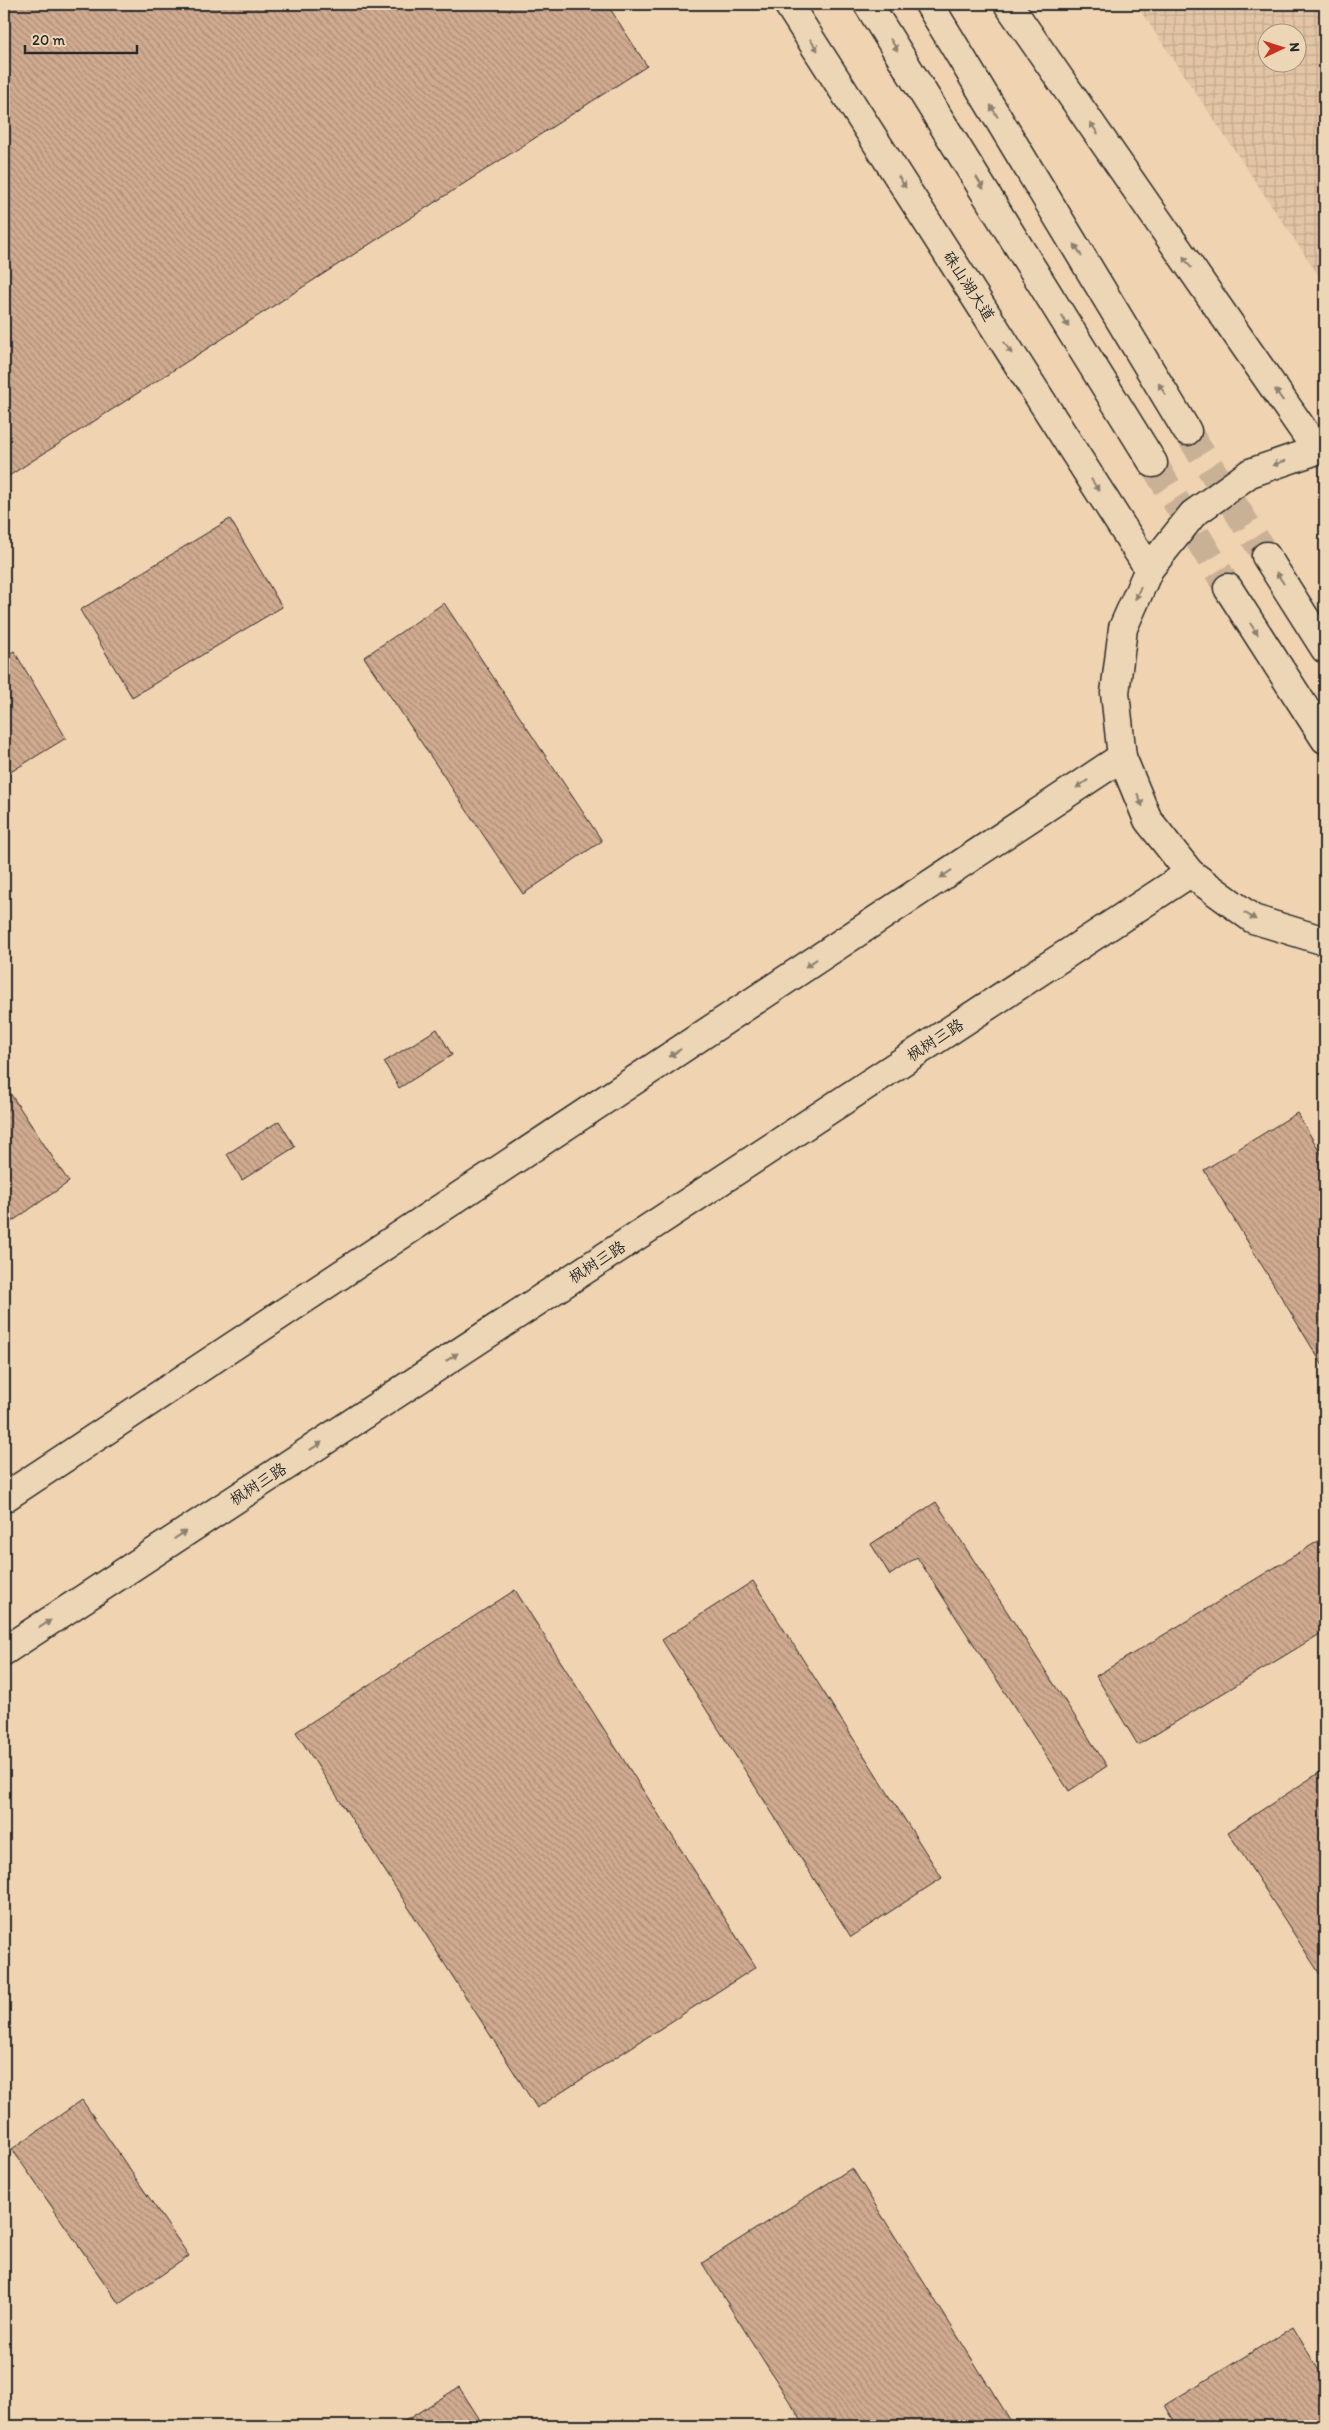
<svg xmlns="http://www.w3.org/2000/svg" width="1329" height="2430" font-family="Itim,'LXGW WenKai TC',sans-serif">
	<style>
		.industrial { fill: url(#industrial-grid); fill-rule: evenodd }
		.building { fill: url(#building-back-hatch); stroke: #2b2b2b }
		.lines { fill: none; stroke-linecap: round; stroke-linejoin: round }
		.secondary-tunnel { stroke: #c9b196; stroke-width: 28; stroke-dasharray: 28 14; stroke-linecap: butt }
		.secondary-casing { stroke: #2b2b2b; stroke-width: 31 }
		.secondary { stroke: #ecd6b5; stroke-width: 28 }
		.oneway { fill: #8c8070 }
		.labels { text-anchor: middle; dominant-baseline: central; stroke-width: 4; stroke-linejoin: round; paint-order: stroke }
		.street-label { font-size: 16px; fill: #2b2b2b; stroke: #ecd6b5 }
	</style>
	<defs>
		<pattern id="industrial-grid" width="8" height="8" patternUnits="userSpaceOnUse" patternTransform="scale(1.25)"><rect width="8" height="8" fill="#e3c4a5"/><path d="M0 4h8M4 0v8" fill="none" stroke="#c3a98e"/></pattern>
		<pattern id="building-back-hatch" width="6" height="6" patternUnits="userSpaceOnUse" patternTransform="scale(1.25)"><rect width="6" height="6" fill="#d1ab90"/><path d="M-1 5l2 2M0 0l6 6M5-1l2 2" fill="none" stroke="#aa8b76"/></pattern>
	</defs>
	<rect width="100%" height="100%" fill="#f0d3b1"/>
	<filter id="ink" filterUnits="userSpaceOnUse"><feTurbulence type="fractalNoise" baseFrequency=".02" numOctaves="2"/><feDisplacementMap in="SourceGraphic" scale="10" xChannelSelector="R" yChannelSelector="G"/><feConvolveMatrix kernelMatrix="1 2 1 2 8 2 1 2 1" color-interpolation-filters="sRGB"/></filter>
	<g filter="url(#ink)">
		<path class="industrial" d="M 1136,4 L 1325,4 L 1325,285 ZM 1266,32 L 1296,32 L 1296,62 L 1266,62 Z"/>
		<g class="building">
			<polygon points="4,4 607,4 647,66 4,479"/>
			<polygon points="230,519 282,607 132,697 80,610"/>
			<polygon points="444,603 602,841 523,894 364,657"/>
			<polygon points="14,651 66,738 4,776 4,657"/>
			<polygon points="437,1029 452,1055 399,1088 384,1062"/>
			<polygon points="4,1084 69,1182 4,1227"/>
			<polygon points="1297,1113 1325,1160 1325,1369 1204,1170"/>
			<polygon points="279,1121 295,1147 242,1180 227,1154"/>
			<polygon points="936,1502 1107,1766 1069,1791 917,1557 890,1575 871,1544"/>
			<polygon points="1325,1537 1325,1631 1138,1745 1096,1676"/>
			<polygon points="753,1581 942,1878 851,1937 662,1640"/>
			<polygon points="515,1590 756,1967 537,2108 296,1732"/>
			<polygon points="1325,1769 1325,1982 1228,1832"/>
			<polygon points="82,2100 189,2256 119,2304 12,2149"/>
			<polygon points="852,2168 1014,2426 805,2426 702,2263"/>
			<polygon points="1293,2327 1325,2381 1325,2426 1177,2426 1165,2405"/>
			<polygon points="459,2387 484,2426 397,2426"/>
		</g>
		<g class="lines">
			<g class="secondary-tunnel">
				<polyline points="1187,431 1266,556"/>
				<polyline points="1153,463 1228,588"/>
			</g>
			<defs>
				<g id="secondary">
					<polyline points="788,4 1149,569"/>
					<polyline points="868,4 1153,463"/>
					<polyline points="929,4 1187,431"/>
					<polyline points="1008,4 1317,450"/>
					<polyline points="1325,450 1317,450 1250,473 1193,514 1149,569 1123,628 1115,693 1122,757 1148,820 1190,873 1253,919 1325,941"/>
					<polyline points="1266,556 1325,649"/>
					<polyline points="1228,588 1325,739"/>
					<polyline points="4,1498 1122,757"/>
					<polyline points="4,1651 1190,873"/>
				</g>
			</defs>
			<use href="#secondary" class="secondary-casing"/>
			<use href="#secondary" class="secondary"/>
		</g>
		<defs><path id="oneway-solid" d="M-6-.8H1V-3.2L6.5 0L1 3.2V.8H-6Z" transform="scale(1.25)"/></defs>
		<g class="oneway">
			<use href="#oneway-solid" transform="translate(814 45) rotate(57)"/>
			<use href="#oneway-solid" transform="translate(894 45) rotate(58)"/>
			<use href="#oneway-solid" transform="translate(994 111) rotate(-121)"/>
			<use href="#oneway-solid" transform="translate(1094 128) rotate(-125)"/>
			<use href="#oneway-solid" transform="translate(902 182) rotate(57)"/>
			<use href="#oneway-solid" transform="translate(980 183) rotate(58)"/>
			<use href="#oneway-solid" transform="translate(1078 250) rotate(-121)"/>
			<use href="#oneway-solid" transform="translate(1187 262) rotate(-125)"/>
			<use href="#oneway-solid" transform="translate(1065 321) rotate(58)"/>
			<use href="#oneway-solid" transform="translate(1008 348) rotate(57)"/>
			<use href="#oneway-solid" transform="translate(1162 389) rotate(-121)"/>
			<use href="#oneway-solid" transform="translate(1279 395) rotate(-125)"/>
			<use href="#oneway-solid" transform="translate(1279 463) rotate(161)"/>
			<use href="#oneway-solid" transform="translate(1095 485) rotate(57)"/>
			<use href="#oneway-solid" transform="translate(1280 578) rotate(-123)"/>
			<use href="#oneway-solid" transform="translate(1138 593) rotate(113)"/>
			<use href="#oneway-solid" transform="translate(1254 629) rotate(57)"/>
			<use href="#oneway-solid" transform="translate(1082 784) rotate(146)"/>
			<use href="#oneway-solid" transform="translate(1140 800) rotate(68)"/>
			<use href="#oneway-solid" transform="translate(946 874) rotate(146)"/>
			<use href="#oneway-solid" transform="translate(1250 916) rotate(31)"/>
			<use href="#oneway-solid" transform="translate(811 963) rotate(146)"/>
			<use href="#oneway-solid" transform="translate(675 1053) rotate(146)"/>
			<use href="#oneway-solid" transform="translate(452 1357) rotate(-33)"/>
			<use href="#oneway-solid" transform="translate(316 1446) rotate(-33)"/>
			<use href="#oneway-solid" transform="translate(180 1535) rotate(-33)"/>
			<use href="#oneway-solid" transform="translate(45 1624) rotate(-33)"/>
		</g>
	</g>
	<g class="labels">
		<g class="street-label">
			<text transform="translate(969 286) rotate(57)">硃山湖大道</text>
			<text transform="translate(935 1040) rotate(-33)">枫树三路</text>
			<text transform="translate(597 1262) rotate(-33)">枫树三路</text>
			<text transform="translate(258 1484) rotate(-33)">枫树三路</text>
		</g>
	</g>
	<rect width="1329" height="2430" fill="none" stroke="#ecd6b5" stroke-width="20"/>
	<rect x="10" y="10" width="1309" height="2410" fill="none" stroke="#2b2b2b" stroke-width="2" filter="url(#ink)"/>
	<g transform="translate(1282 48) rotate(86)"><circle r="24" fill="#ecd6b5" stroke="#9f927e"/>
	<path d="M0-4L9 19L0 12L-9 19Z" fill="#c8321e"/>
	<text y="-8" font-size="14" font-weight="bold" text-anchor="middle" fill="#2b2b2b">N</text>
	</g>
	<path d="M25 45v8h112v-8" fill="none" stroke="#2b2b2b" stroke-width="2.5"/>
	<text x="32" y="45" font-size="15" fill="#2b2b2b" stroke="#ecd6b5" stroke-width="4" paint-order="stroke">20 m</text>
</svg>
